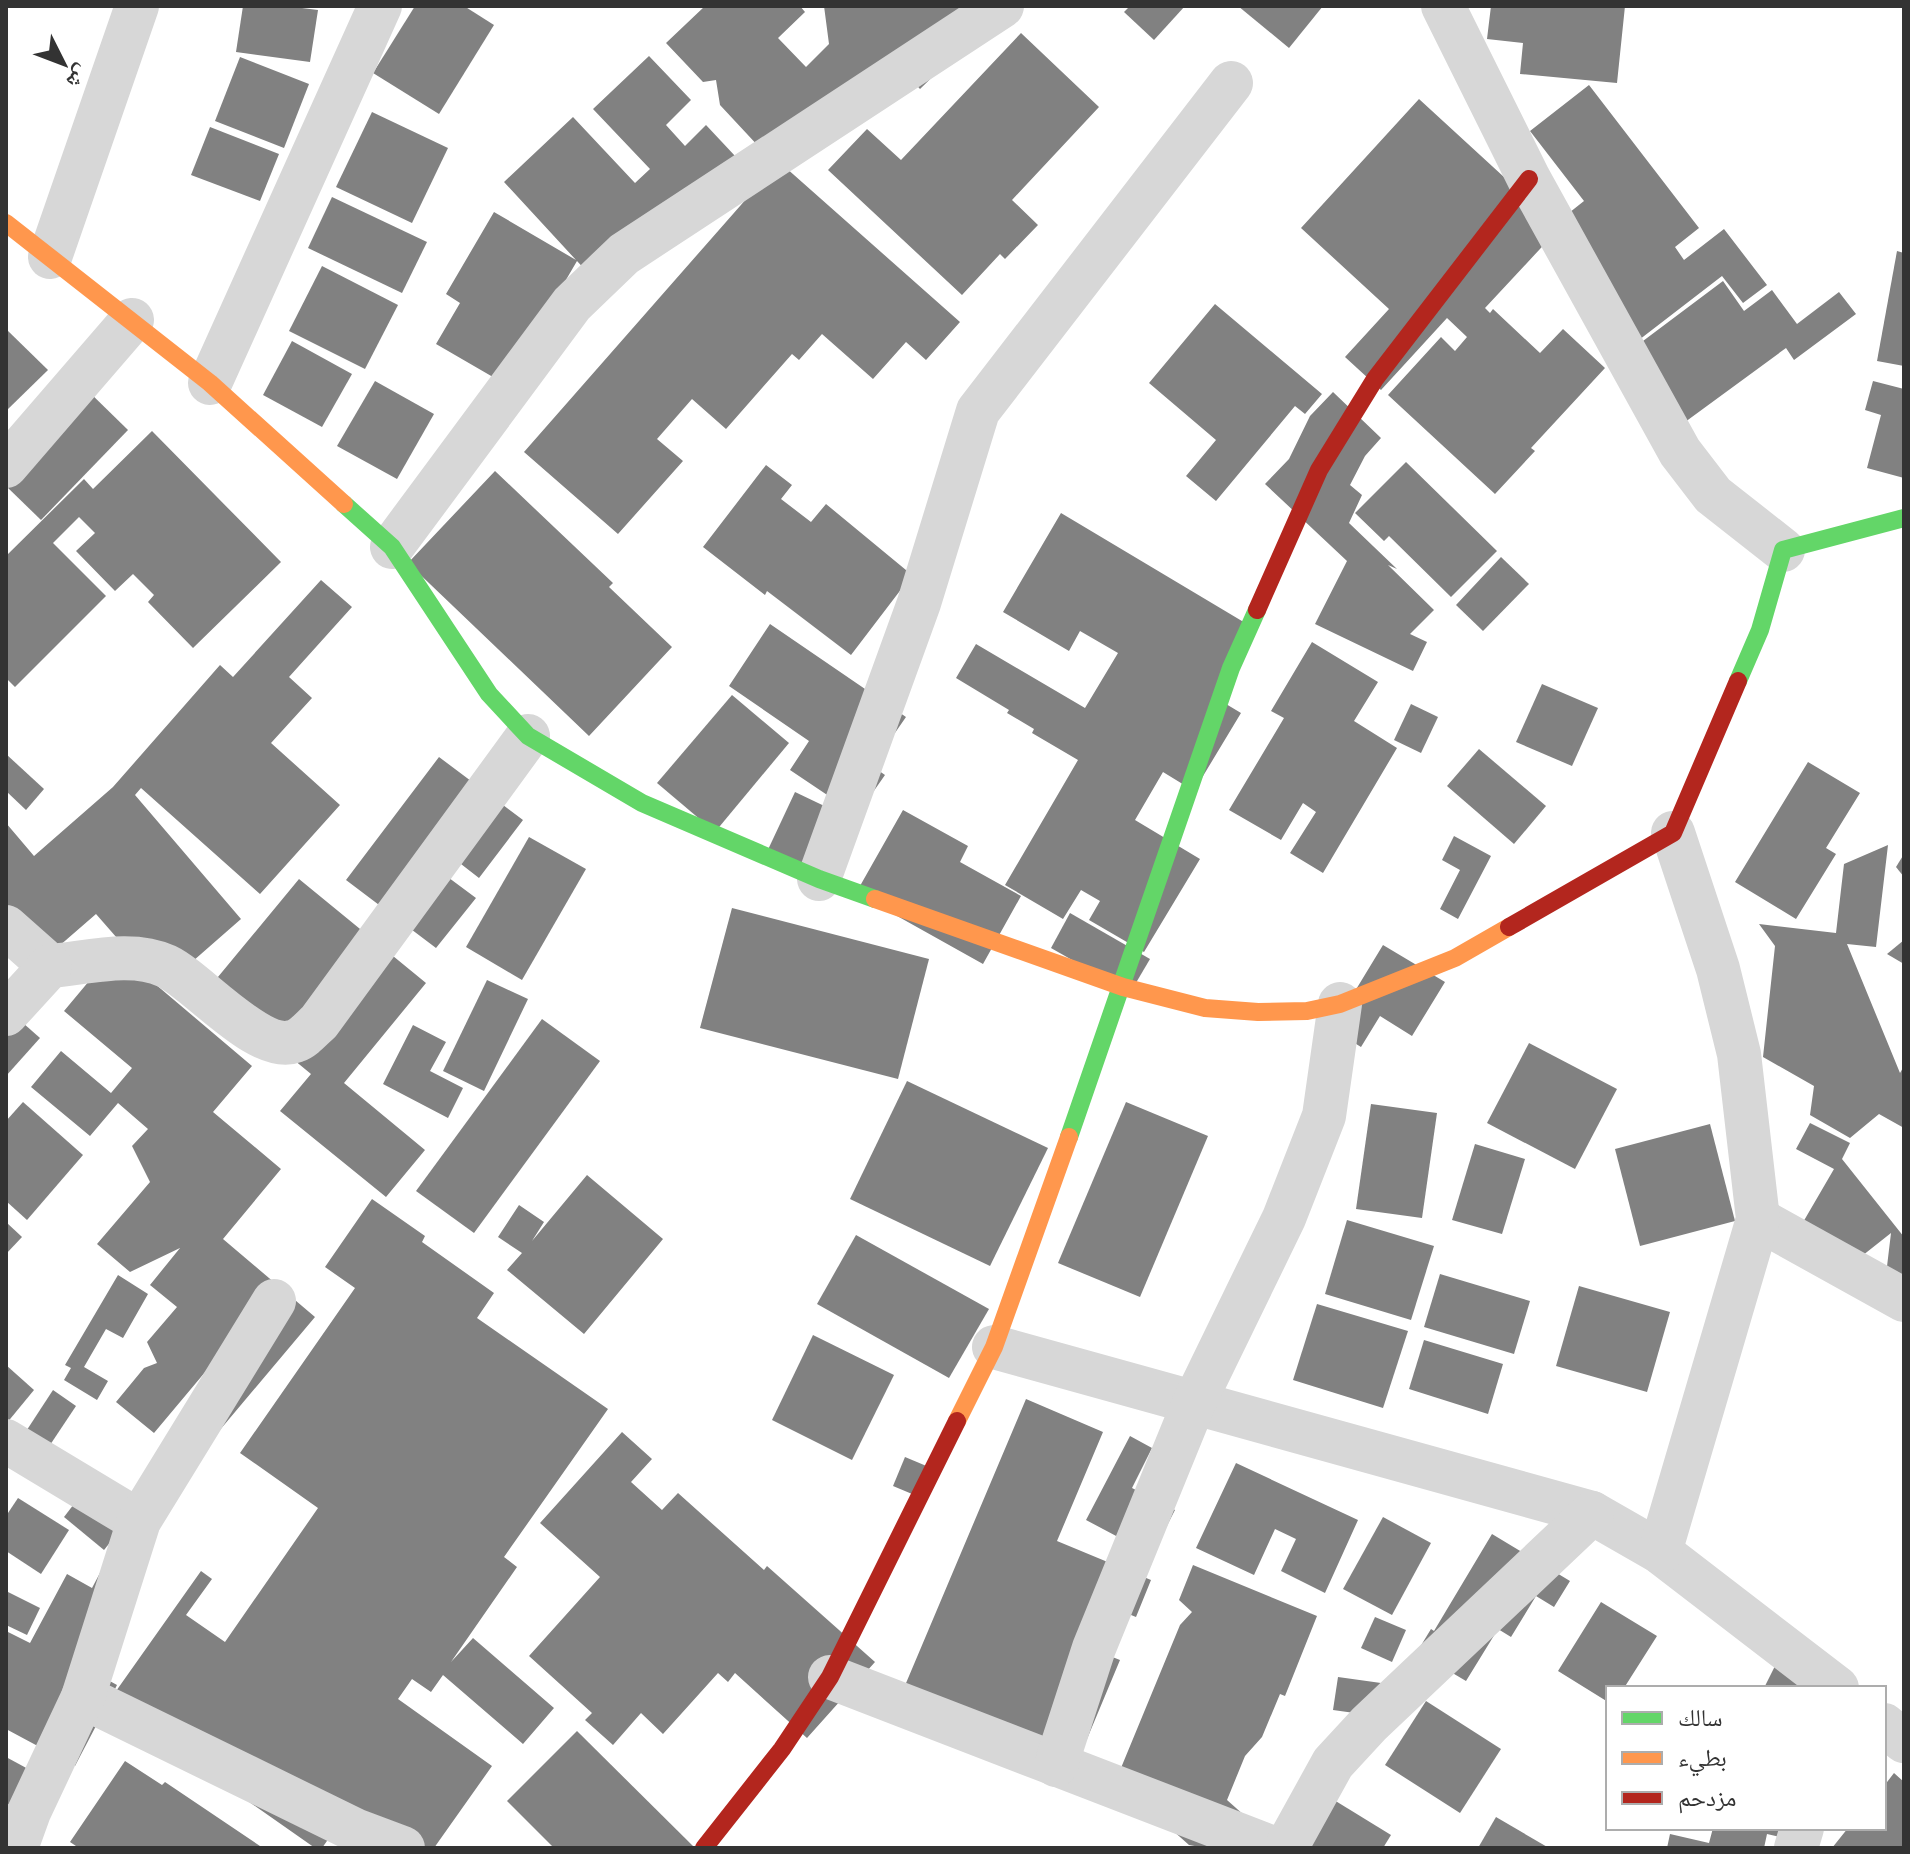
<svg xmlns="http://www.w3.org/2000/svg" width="1910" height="1854" font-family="Signika,'Noto Naskh Arabic',sans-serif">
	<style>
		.building { fill: #818181 }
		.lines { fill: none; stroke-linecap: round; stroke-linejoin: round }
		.street { stroke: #d7d7d7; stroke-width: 44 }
		.fast { stroke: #63d668; stroke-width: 18 }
		.slow { stroke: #ff974d; stroke-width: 18 }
		.jam { stroke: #b3261e; stroke-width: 18 }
	</style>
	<rect width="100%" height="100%" fill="#fff"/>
	<g class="building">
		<polygon points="243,6 286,6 318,10 310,62 236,52"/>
		<polygon points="415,6 464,6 494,25 439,114 373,73"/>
		<polygon points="705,6 800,6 805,12 778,38 806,67 829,44 824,6 974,6 989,22 920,89 895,62 785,167 960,322 926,360 906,342 873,379 822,334 799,360 792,354 726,429 692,399 657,439 683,461 618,534 524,452 776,165 720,105 716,80 703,82 666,43"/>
		<polygon points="1130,6 1185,6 1154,40 1124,12"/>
		<polygon points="1238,6 1323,6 1289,48"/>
		<polygon points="1491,6 1625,6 1617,83 1520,74 1523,43 1487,39"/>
		<polygon points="1021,33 1099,107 1012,200 1038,225 1005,259 1000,254 962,295 828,170 867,129 901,160"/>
		<polygon points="649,56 691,100 666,125 685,146 706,125 751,173 590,275 577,261 505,384 436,344 460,303 446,294 494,212 576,260 504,182 573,117 635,183 650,169 593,109"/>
		<polygon points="240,57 309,84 284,148 215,121"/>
		<polygon points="1589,85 1699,228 1675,247 1684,260 1724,229 1767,285 1743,303 1722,276 1635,343 1553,235 1485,308 1490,313 1493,309 1540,353 1563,329 1605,368 1531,448 1535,451 1495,494 1388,395 1441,337 1455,351 1467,337 1447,318 1381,390 1345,357 1389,309 1301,228 1419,99 1555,224 1584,201 1530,131"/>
		<polygon points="372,112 448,148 412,223 336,187"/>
		<polygon points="210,127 279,154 260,201 191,175"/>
		<polygon points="332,197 427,242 402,293 308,248"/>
		<polygon points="1897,251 1904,253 1904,366 1877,361"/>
		<polygon points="322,266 398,305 365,369 289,331"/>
		<polygon points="1723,281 1744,311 1772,290 1797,324 1839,292 1856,314 1794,360 1786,348 1681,425 1627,353"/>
		<polygon points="1215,304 1322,394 1305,414 1295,406 1216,501 1186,476 1216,440 1149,383"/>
		<polygon points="6,329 48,370 6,411"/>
		<polygon points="292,341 352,374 322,427 263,395"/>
		<polygon points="375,381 434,414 397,479 337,446"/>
		<polygon points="1873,381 1904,389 1904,478 1867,468 1881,415 1865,410"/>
		<polygon points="84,387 128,430 41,520 6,486"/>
		<polygon points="1333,392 1381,438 1365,456 1350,485 1362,495 1349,523 1397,569 1388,565 1434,610 1410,634 1427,642 1413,671 1315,624 1347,561 1265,484 1289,459 1310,416"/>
		<polygon points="152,431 281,562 193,648 148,602 154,595 133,574 115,591 76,551 95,533 79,517 53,543 106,596 15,687 6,678 6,556 84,479 93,489"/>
		<polygon points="1406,462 1497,551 1451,597 1389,536 1384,541 1355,513"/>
		<polygon points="766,465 792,485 781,499 811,522 826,504 912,575 851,655 767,591 765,595 703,547"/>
		<polygon points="495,471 613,583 609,587 672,647 589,736 408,563"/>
		<polygon points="1061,513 1257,630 1216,698 1241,713 1194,791 1163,772 1135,820 1200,859 1144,952 1089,920 1100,901 1081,890 1063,919 1005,885 1078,760 1032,733 1034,729 1007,713 1009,710 956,678 976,644 1085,708 1118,653 1080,631 1069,651 1003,612"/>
		<polygon points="1501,557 1529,584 1483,631 1456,605"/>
		<polygon points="321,580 352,607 289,677 312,698 271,743 340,805 260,894 141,788 135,795 241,919 169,982 138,962 96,914 28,973 6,948 6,823 34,856 113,787 220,665 233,677"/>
		<polygon points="770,624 906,717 872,766 885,775 857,815 790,770 809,741 729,686"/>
		<polygon points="1312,642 1378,682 1354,721 1397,748 1323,873 1290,853 1316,812 1303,803 1281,840 1229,810 1284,718 1271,711"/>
		<polygon points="1542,684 1598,708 1572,766 1516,742"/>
		<polygon points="732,695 789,743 715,832 657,783"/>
		<polygon points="1411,704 1438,717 1421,753 1394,740"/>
		<polygon points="1479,749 1546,806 1514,844 1447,786"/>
		<polygon points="6,754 44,789 26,810 6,791"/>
		<polygon points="439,757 523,820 479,878 452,857 441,872 476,898 436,948 346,880"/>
		<polygon points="1808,762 1860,793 1826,848 1836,854 1796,919 1735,882"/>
		<polygon points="795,792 860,823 801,873 765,856"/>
		<polygon points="903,810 968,846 960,862 1021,896 983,964 856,893"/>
		<polygon points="1454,836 1491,856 1458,919 1440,909 1460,870 1442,860"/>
		<polygon points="529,837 586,869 522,980 466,947"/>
		<polygon points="1888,845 1876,947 1847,944 1900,1073 1904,1066 1904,1128 1879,1114 1850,1138 1810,1115 1814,1086 1763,1057 1775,946 1759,924 1836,933 1844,864"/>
		<polygon points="1904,854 1904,877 1896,867"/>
		<polygon points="299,879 426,983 344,1083 425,1150 386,1197 280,1111 311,1074 208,989"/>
		<polygon points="732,908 929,959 898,1079 700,1028"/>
		<polygon points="1070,913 1150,959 1130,993 1051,948"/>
		<polygon points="1904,940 1904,964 1887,954"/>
		<polygon points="1383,945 1445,982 1412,1036 1380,1016 1361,1047 1332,1029"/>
		<polygon points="115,950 252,1066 213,1112 281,1169 223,1239 315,1317 193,1462 206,1371 154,1433 116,1402 144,1368 157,1363 147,1342 177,1307 150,1285 180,1248 130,1272 97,1244 150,1182 132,1146 148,1129 118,1103 90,1136 31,1087 61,1051 111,1093 132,1068 64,1011"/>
		<polygon points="487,980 528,999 484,1091 443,1071"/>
		<polygon points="6,1008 40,1038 6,1076"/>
		<polygon points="542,1019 600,1061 474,1233 416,1191"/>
		<polygon points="413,1025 446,1042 430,1071 463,1088 448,1118 383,1084"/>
		<polygon points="1529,1043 1617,1089 1575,1169 1487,1123"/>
		<polygon points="907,1081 1048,1148 990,1266 850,1199"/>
		<polygon points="23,1102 83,1155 27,1220 6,1201 6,1121"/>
		<polygon points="1126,1102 1208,1136 1140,1297 1058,1263"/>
		<polygon points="1371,1104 1437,1113 1422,1218 1356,1209"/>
		<polygon points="1810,1123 1850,1143 1842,1159 1904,1237 1904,1311 1883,1300 1891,1233 1848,1267 1795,1236 1834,1169 1796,1149"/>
		<polygon points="1710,1124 1735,1221 1640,1246 1615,1149"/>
		<polygon points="1475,1144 1525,1159 1502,1234 1452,1220"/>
		<polygon points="587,1175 663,1239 584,1334 507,1270 522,1253 498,1237 519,1205 544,1222 532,1241"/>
		<polygon points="372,1199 425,1236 422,1242 494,1293 477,1318 608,1409 504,1557 517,1567 451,1662 473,1638 554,1708 523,1744 443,1675 431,1692 412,1679 398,1699 492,1766 434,1848 410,1848 351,1807 322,1848 315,1848 108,1703 75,1766 6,1729 6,1631 30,1643 67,1574 92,1588 110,1554 88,1669 117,1685 109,1701 201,1571 212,1579 186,1615 225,1642 318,1508 240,1453 355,1288 325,1267"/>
		<polygon points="1347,1220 1434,1246 1411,1320 1325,1294"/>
		<polygon points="6,1222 22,1237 6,1254"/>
		<polygon points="856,1235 989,1309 949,1378 817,1304"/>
		<polygon points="1440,1274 1530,1301 1514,1354 1424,1327"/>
		<polygon points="118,1275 148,1294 123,1338 106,1329 84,1367 108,1381 97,1400 64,1380 71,1368 65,1365"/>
		<polygon points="1579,1286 1670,1312 1647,1392 1556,1366"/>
		<polygon points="1317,1304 1408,1331 1383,1408 1293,1380"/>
		<polygon points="813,1335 894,1375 852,1460 772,1420"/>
		<polygon points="1424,1340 1503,1364 1488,1414 1409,1389"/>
		<polygon points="6,1365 34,1390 6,1424"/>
		<polygon points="53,1390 76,1406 44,1454 21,1439"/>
		<polygon points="1026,1399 1103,1432 1057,1541 1151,1580 1136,1617 1111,1607 1092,1649 1120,1660 1069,1782 890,1721"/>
		<polygon points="622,1432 652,1459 631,1482 662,1510 678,1493 764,1570 767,1566 875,1662 807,1738 735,1673 728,1682 718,1673 663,1734 641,1713 613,1745 585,1720 592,1713 529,1656 600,1577 540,1523"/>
		<polygon points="1130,1436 1152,1448 1132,1488 1175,1510 1152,1555 1086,1520"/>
		<polygon points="905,1457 936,1470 924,1499 893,1486"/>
		<polygon points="1236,1463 1358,1520 1325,1593 1281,1571 1296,1539 1275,1529 1254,1575 1196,1548"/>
		<polygon points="87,1487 128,1520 104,1550 64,1517"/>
		<polygon points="18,1498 69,1530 41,1574 6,1551 6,1516"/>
		<polygon points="1383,1517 1431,1543 1392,1615 1343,1589"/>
		<polygon points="1492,1534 1570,1581 1554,1607 1536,1596 1511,1637 1498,1629 1466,1681 1417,1652 1431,1629 1434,1631"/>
		<polygon points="1193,1565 1317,1616 1285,1696 1280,1694 1262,1737 1245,1756 1227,1800 1254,1824 1230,1821 1206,1848 1189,1845 1116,1780 1180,1625 1192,1612 1179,1600"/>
		<polygon points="6,1591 40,1608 27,1635 6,1625"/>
		<polygon points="1601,1602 1657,1636 1624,1688 1608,1688 1608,1702 1558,1671"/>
		<polygon points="1375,1617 1406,1630 1392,1662 1361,1648"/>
		<polygon points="1776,1664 1822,1688 1764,1688"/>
		<polygon points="1338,1677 1381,1683 1376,1716 1333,1710"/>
		<polygon points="1426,1701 1501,1749 1460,1813 1385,1765"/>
		<polygon points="577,1731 695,1848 554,1848 507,1801"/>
		<polygon points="6,1757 54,1783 34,1819 6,1803"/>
		<polygon points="125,1761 162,1785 165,1782 263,1848 79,1848 70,1842"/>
		<polygon points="1894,1773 1904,1782 1904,1848 1832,1848 1848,1828 1884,1828 1884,1786"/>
		<polygon points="1334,1800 1391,1835 1383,1848 1304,1848"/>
		<polygon points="1496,1817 1549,1848 1478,1848"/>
		<polygon points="1713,1828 1782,1828 1780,1837 1767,1834 1764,1848 1667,1848 1670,1834 1709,1843"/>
	</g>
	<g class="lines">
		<g class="street">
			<polyline points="1443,6 1529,179 1680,452 1713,495 1783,550"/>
			<polyline points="50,257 137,6"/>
			<polyline points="210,383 380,6"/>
			<polyline points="6,466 132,320"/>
			<polyline points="392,547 572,304 624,254 1002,6"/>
			<polyline points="819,879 919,603 978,411 1231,83"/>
			<path d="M 6,927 L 50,966 C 86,963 132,950 166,966 C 198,981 259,1055 295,1041 C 304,1038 312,1028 319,1022 L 528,736"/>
			<polyline points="6,1014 50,966"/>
			<polyline points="1758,1219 1904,1300"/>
			<polyline points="994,1347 1592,1513 1660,1552 1837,1688"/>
			<polyline points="6,1441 139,1521"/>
			<polyline points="1660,1552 1758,1219 1739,1054 1718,969 1673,833"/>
			<polyline points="830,1677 1273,1848"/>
			<polyline points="83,1697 355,1830 403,1848"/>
			<polyline points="1884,1725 1904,1741"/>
			<polyline points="1056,1765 1094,1648 1194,1403 1284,1218 1324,1116 1340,1004"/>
			<polyline points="16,1848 29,1812 83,1697 139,1521 274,1301"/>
			<polyline points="1286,1848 1333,1763 1369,1724 1592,1513"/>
			<polyline points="1796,1848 1802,1828"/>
		</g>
		<g class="fast">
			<polyline points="344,504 392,547 489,694 528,736 642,803 819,879 875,899"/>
			<polyline points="1738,681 1760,630 1783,550 1904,518"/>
			<polyline points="1069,1137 1231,668 1257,610"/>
		</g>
		<g class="slow">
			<polyline points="6,223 210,383 344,504"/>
			<polyline points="875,899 1123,987 1205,1008 1258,1012 1307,1011 1340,1004 1455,958 1509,927"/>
			<polyline points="957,1421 994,1347 1069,1137"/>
		</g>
		<g class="jam">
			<polyline points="1257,610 1319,470 1375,379 1529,179"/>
			<polyline points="1509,927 1673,833 1738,681"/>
			<polyline points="704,1848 782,1749 830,1677 957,1421"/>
		</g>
	</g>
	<rect width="1910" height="1854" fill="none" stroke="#333333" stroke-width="16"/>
	<rect x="1606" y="1686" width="280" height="144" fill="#ffffff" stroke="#adadad" stroke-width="2"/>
	<rect x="1622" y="1712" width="40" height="12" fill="#63d668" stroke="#adadad" stroke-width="2"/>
	<text x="1678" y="1726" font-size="24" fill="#333333">سالك</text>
	<rect x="1622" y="1752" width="40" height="12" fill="#ff974d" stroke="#adadad" stroke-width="2"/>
	<text x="1678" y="1766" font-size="24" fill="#333333">بطيء</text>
	<rect x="1622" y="1792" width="40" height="12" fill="#b3261e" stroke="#adadad" stroke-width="2"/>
	<text x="1678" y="1806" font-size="24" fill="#333333">مزدحم</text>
	<g transform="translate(64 64) rotate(132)" stroke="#ffffff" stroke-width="6" paint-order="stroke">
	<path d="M0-6L14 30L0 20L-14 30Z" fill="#333333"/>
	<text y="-12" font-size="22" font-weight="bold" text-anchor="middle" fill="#333333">ش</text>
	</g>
</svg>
